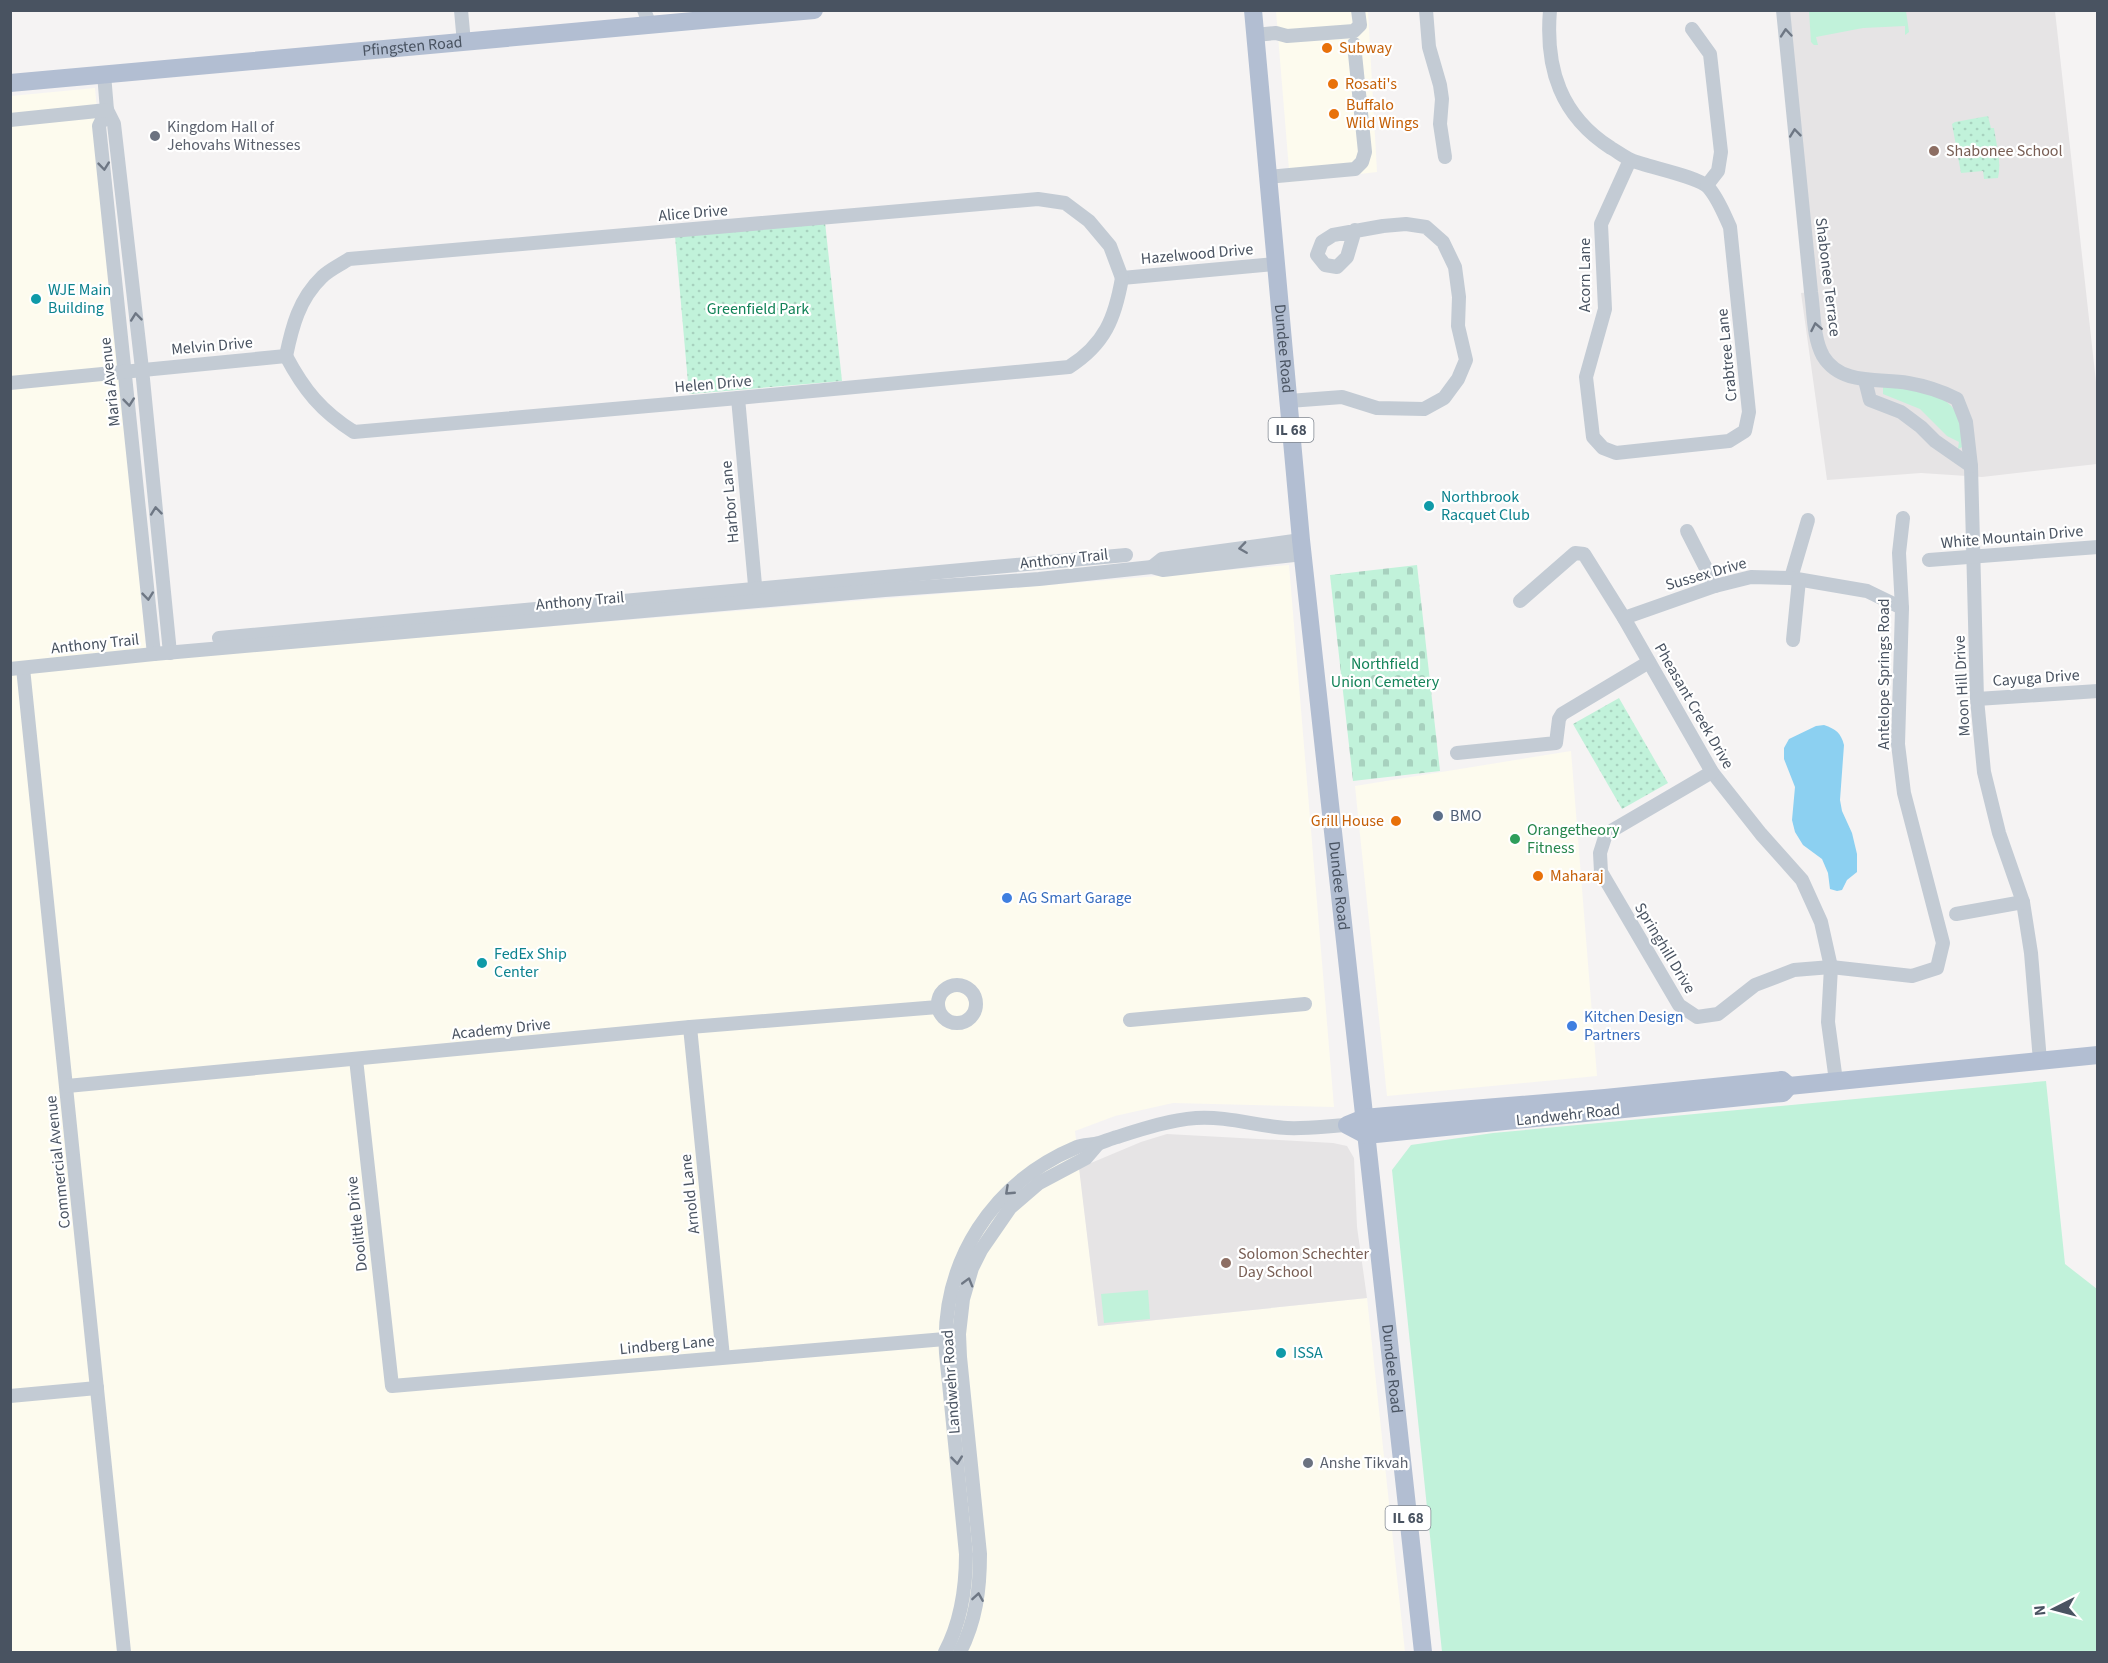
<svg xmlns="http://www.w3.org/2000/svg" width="2108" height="1663" font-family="'Source Sans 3',sans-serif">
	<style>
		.commercial { fill: #fdfbee }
		.education { fill: #e6e4e5 }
		.grass { fill: #c1f2da }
		.cemetery { fill: url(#cemetery-stones) }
		.park { fill: url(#park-dots) }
		.water { fill: #8cd0f1 }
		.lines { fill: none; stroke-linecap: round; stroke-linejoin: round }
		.minor { stroke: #c3cbd4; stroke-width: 14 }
		.major { stroke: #b2bed2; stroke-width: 18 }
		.oneway { stroke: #6e7784 }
		.food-dot { fill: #e8710a; stroke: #fff; stroke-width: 2 }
		.worship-dot { fill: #6b7280; stroke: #fff; stroke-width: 2 }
		.education-dot { fill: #8d6e63; stroke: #fff; stroke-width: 2 }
		.culture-dot { fill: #0f9aa8; stroke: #fff; stroke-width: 2 }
		.service-dot { fill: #5c6f8a; stroke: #fff; stroke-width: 2 }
		.leisure-dot { fill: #2e9e5b; stroke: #fff; stroke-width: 2 }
		.shop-dot { fill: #3f7fe0; stroke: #fff; stroke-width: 2 }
		.labels { text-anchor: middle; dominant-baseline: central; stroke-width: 4.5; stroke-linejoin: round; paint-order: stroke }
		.shield { fill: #fff; stroke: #808790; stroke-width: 1.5 }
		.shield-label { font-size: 15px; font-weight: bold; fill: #495361 }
		.street-label { font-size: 16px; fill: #495361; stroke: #fff }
		.food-label { font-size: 16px; fill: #c56008; stroke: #fff; text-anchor: start }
		.worship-label { font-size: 16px; fill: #5b616d; stroke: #fff; text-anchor: start }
		.education-label { font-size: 16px; fill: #785e54; stroke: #fff; text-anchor: start }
		.culture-label { font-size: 16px; fill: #0d838f; stroke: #fff; text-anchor: start }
		.park-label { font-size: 16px; fill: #138358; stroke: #fff }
		.service-label { font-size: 16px; fill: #4e5e75; stroke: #fff; text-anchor: start }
		.leisure-label { font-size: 16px; fill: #27864d; stroke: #fff; text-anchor: start }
		.shop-label { font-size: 16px; fill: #366cbe; stroke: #fff; text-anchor: start }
	</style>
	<defs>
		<pattern id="cemetery-stones" width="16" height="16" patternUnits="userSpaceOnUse" patternTransform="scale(1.5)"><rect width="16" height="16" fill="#c1f2da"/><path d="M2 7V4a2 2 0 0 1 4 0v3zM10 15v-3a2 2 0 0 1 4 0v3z" fill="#a7d1be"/></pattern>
		<pattern id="park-dots" width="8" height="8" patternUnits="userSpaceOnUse" patternTransform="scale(1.5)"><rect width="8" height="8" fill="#c1f2da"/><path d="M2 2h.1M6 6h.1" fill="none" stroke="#a7d1be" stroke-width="1.8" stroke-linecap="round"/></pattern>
	</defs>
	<rect width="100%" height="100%" fill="#f5f3f3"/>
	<g class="commercial">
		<polygon points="1276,11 1368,11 1377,172 1290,182"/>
		<polygon points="95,88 147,660 1289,565 1334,1107 1173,1103 1115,1116 1075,1131 1098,1326 1367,1298 1405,1652 11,1652 11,96"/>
		<polygon points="1571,751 1597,1076 1387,1096 1355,786"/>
	</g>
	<g class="education">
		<polygon points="1784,11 2055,11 2097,391 2097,464 1982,477 1921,473 1827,480 1801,293 1810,292"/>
		<polygon points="1167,1134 1333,1143 1347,1146 1354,1158 1357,1227 1367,1298 1098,1326 1079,1168 1141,1142"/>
	</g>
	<g class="grass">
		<polygon points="1809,11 1906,11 1909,32 1905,35 1905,26 1863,28 1816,37 1818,45 1814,45 1811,42"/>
		<path d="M 1883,387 C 1907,389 1944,389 1957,414 C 1962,424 1961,436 1962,447 L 1958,449 L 1959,442 L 1947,436 L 1920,409 L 1883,394 Z"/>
		<polygon points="2046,1081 2065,1264 2097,1289 2097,1652 1442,1652 1392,1170 1411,1145 1493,1133"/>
		<polygon points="1148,1290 1150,1319 1104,1323 1101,1294"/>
	</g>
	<polygon class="cemetery" points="1417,565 1440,771 1353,781 1330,575"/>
	<g class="park">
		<path d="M 1988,116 L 1991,128 L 1994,128 C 1996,144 2002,162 1998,178 L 1984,179 L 1983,171 L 1961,173 L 1952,124 L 1955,122 Z"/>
		<polygon points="825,222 842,381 689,394 675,236"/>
		<polygon points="1619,698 1668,783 1622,809 1573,724"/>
	</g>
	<path class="water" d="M 1824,725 C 1836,729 1841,733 1844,745 L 1840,800 L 1842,811 L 1852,833 L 1857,854 L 1857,872 L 1847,880 L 1842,890 L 1837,891 L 1830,889 L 1828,873 L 1822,859 L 1803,845 L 1795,832 L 1792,820 L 1795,787 L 1784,759 L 1784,748 L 1789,739 L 1816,726 Z"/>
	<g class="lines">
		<g class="minor">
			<polyline points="461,10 464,43"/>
			<polyline points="644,10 650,25"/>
			<polyline points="1426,10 1429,47 1440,85 1442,99 1440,124 1445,157"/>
			<path d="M 1550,10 C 1545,69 1561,116 1611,148 C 1618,152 1624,157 1631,160 C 1647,167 1697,176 1708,187 C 1718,198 1724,214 1730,227 L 1749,412 L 1745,431 L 1729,441 L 1616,453 L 1603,448 L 1593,437 L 1586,377 L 1605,309 L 1601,224 L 1630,160"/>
			<path d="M 1783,10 L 1811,292 C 1814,312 1813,338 1823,356 C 1841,386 1880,378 1908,383 C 1926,386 1941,391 1957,399 L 1966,422 L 1971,466 L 1977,699 L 1984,772 L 1999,833 L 2023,902 L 2031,953 L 2040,1061"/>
			<polyline points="1692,29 1710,54 1721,152 1718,171 1707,185"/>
			<polyline points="1255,35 1276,33 1287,36 1354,31 1360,25 1358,10"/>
			<polyline points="104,74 107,110 114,124 142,369 170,653"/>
			<polyline points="107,110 99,126 154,654"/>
			<polyline points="10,120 107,110"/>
			<polyline points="1268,177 1355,169 1362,162 1365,152 1354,44"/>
			<polyline points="1122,278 1275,264"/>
			<path d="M 286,356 C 292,327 299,299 322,277 C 329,270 340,265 349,259 L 1038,199 L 1065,203 L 1089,221 L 1110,246 L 1122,278"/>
			<path d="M 286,356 C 304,390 321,411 354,432 L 738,398 L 1069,367 C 1105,344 1115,318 1122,278"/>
			<polyline points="1865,380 1870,400 1901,412 1921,427 1935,441 1971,466"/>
			<polyline points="10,383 286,356"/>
			<polyline points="738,398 756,596"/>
			<polyline points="1289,401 1342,397 1377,408 1424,409 1444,398 1458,379 1466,360 1458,326 1459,297 1455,267 1443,242 1426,227 1406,224 1383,226 1333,235 1322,242 1317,255 1325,265 1337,267 1347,257 1355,230"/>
			<polyline points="1687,531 1715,586"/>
			<polyline points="1301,540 1162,559 1152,567 1163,570 1303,554"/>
			<polyline points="1929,560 2098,547"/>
			<polyline points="1791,578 1808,520"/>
			<polyline points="1520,601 1575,553 1584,554 1624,618 1712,772 1761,834 1802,880 1821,922 1831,967 1828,1022 1836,1081"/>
			<polyline points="1624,618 1715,586 1751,577 1791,578 1867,591 1902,608"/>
			<polyline points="219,638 1126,555"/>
			<polyline points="1793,640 1799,580"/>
			<polyline points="23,668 124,1652"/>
			<polyline points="10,669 154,654 885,590 1039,579 1152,567"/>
			<polyline points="1977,699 2098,691"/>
			<polyline points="1457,753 1556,743 1559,719 1562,714 1649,662"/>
			<polyline points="1712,772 1606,834 1600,853 1601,872 1679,1005 1697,1017 1718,1014 1755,985 1794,970 1831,967 1912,976 1937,968 1943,943 1904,793 1898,744 1902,608 1899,553 1903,518"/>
			<polyline points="1956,914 2023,902"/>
			<circle cx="957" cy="1004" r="19"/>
			<polyline points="1130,1020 1305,1004"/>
			<polyline points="690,1027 723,1357"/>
			<polyline points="356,1059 392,1386 945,1339"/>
			<polyline points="67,1086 690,1027 938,1007"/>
			<polyline points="10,1396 97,1388"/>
			<path d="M 945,1652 C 961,1622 966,1588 966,1554 L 946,1353 C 941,1261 993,1182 1077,1147 C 1082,1145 1089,1145 1095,1144 C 1102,1143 1109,1139 1117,1137 C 1142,1129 1169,1120 1196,1118 C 1227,1116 1257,1126 1287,1128 C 1307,1129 1327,1126 1347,1125"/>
			<path d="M 960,1652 C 976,1621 980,1589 980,1554 L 960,1357 L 959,1334 L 963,1299 L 972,1268 L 981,1250 L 1010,1208 L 1039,1183 L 1086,1158 L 1098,1144"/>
		</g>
		<g class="major">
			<path id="s1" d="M 1253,10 L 1301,540 L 1423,1652"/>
			<path id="s2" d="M 10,83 L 814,10"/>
			<polygon points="1782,1080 1789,1086 1783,1093 1366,1135 1347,1125 1364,1118 1386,1116 1605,1098"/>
			<polyline points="1789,1086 2098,1055"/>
		</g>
	</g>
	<defs><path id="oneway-chevron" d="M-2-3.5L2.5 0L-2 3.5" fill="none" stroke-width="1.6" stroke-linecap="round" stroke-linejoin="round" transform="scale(1.5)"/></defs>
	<g class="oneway">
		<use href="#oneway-chevron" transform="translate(1786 33) rotate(-95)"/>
		<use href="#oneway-chevron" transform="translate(1795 133) rotate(-96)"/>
		<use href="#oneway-chevron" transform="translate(104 166) rotate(84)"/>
		<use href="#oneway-chevron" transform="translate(136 317) rotate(-96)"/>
		<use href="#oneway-chevron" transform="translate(1816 327) rotate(-101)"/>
		<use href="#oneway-chevron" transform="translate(129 402) rotate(84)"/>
		<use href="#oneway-chevron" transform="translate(156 511) rotate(-96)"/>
		<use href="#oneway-chevron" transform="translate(1243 548) rotate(172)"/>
		<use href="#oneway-chevron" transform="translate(148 596) rotate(84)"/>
		<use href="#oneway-chevron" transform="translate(1009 1191) rotate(137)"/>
		<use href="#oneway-chevron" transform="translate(968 1282) rotate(-74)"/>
		<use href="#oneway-chevron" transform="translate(957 1460) rotate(84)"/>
		<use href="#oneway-chevron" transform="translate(978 1597) rotate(-81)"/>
	</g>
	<g class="food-dot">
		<circle cx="1327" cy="48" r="6"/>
		<circle cx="1333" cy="84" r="6"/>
		<circle cx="1334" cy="114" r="6"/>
		<circle cx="1396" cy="821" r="6"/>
		<circle cx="1538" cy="876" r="6"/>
	</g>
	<g class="worship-dot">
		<circle cx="155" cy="136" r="6"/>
		<circle cx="1308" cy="1463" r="6"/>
	</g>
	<g class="education-dot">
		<circle cx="1934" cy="151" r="6"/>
		<circle cx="1226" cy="1263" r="6"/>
	</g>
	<g class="culture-dot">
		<circle cx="36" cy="299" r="6"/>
		<circle cx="1429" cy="506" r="6"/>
		<circle cx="482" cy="963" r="6"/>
		<circle cx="1281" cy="1353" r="6"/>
	</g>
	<circle class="service-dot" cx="1438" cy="816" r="6"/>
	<circle class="leisure-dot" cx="1515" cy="839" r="6"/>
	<g class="shop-dot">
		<circle cx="1007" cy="898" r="6"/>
		<circle cx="1572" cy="1026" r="6"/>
	</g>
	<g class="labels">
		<g class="shield">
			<rect x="1268.5" y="418" width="45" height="24" rx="4.5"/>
			<rect x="1385.5" y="1506" width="45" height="24" rx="4.5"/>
		</g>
		<g class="shield-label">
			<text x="1291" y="430">IL 68</text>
			<text x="1408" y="1518">IL 68</text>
		</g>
		<g class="street-label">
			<text stroke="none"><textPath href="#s2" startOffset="404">Pfingsten Road</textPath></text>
			<text transform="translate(693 213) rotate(-5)">Alice Drive</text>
			<text transform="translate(1197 254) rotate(-5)">Hazelwood Drive</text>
			<text transform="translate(1585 275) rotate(-90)">Acorn Lane</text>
			<text transform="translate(1828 277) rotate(83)">Shabonee Terrace</text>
			<text transform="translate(212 346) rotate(-5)">Melvin Drive</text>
			<text stroke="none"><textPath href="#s1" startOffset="340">Dundee Road</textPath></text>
			<text transform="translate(1727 355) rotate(-96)">Crabtree Lane</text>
			<text transform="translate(110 382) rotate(-96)">Maria Avenue</text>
			<text transform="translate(713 384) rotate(-5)">Helen Drive</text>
			<text transform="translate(730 502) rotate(-95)">Harbor Lane</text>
			<text transform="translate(2012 537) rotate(-5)">White Mountain Drive</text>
			<text transform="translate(1064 559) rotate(-6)">Anthony Trail</text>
			<text transform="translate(1706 574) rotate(-16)">Sussex Drive</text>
			<text transform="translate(580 601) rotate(-5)">Anthony Trail</text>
			<text transform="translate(95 644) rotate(-6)">Anthony Trail</text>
			<text transform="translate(1884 674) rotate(-90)">Antelope Springs Road</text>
			<text transform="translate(2036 678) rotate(-4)">Cayuga Drive</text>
			<text transform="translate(1962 686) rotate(-93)">Moon Hill Drive</text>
			<text transform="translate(1694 706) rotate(60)">Pheasant Creek Drive</text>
			<text stroke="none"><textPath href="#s1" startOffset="880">Dundee Road</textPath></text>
			<text transform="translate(1665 948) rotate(59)">Springhill Drive</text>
			<text transform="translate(501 1029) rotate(-6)">Academy Drive</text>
			<text transform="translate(1568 1115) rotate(-6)">Landwehr Road</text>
			<text transform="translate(58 1162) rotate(-96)">Commercial Avenue</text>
			<text transform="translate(690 1194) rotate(-96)">Arnold Lane</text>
			<text transform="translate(357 1224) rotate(-96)">Doolittle Drive</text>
			<text transform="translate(667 1345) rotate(-5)">Lindberg Lane</text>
			<text stroke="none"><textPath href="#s1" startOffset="1366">Dundee Road</textPath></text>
			<text transform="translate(951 1382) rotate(-94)">Landwehr Road</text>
		</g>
		<g class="food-label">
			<text x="1339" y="48">Subway</text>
			<text x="1345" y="84">Rosati's</text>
			<text x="1346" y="105">Buffalo<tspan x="1346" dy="18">Wild Wings</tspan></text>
			<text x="1384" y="821" text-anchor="end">Grill House</text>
			<text x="1550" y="876">Maharaj</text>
		</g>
		<g class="worship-label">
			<text x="167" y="127">Kingdom Hall of<tspan x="167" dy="18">Jehovahs Witnesses</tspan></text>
			<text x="1320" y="1463">Anshe Tikvah</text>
		</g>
		<g class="education-label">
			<text x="1946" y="151">Shabonee School</text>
			<text x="1238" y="1254">Solomon Schechter<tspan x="1238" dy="18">Day School</tspan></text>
		</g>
		<g class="culture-label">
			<text x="48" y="290">WJE Main<tspan x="48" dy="18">Building</tspan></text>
			<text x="1441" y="497">Northbrook<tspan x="1441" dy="18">Racquet Club</tspan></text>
			<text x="494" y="954">FedEx Ship<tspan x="494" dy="18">Center</tspan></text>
			<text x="1293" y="1353">ISSA</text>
		</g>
		<g class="park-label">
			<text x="758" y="309">Greenfield Park</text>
			<text x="1385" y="664">Northfield<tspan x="1385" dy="18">Union Cemetery</tspan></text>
		</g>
		<g class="service-label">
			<text x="1450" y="816">BMO</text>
		</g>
		<g class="leisure-label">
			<text x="1527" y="830">Orangetheory<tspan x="1527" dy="18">Fitness</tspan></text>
		</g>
		<g class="shop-label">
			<text x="1019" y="898">AG Smart Garage</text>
			<text x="1584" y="1017">Kitchen Design<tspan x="1584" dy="18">Partners</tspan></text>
		</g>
	</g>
	<rect width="2108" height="1663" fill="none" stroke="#495361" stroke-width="24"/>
	<g transform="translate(2054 1609) rotate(264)" stroke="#ffffff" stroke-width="4.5" paint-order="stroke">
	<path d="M0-4.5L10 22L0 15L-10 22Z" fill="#495361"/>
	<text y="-9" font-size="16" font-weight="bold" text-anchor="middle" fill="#495361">N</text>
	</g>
</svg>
